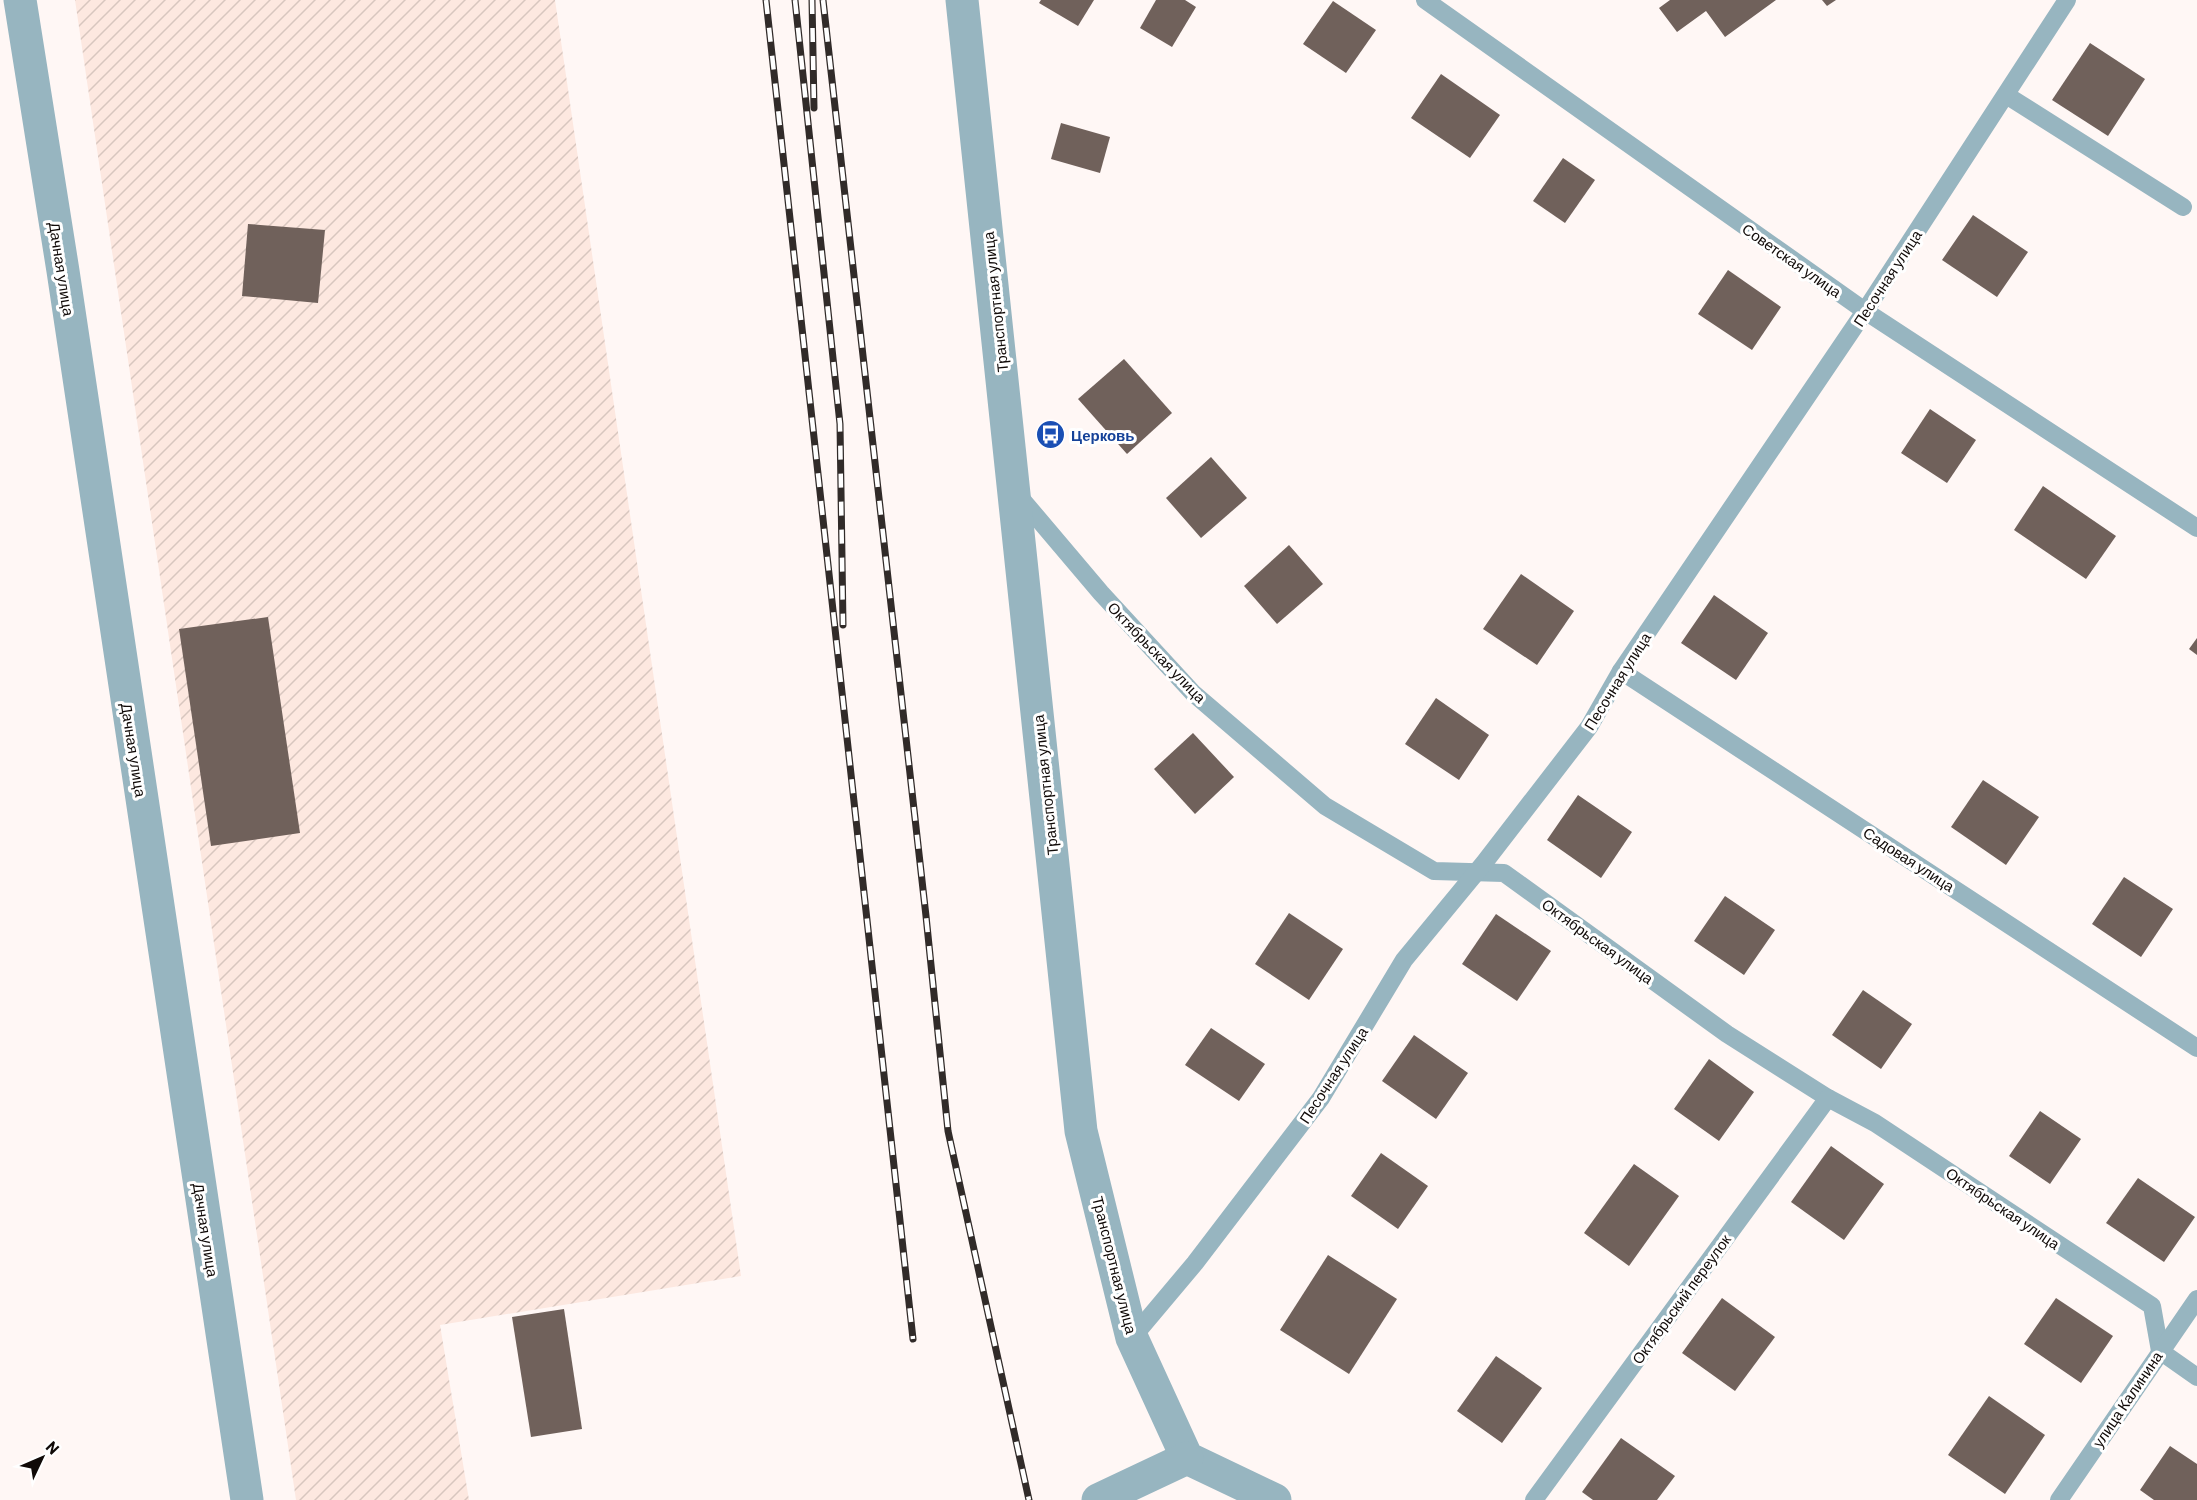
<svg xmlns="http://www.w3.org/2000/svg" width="2197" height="1500" font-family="Barlow,sans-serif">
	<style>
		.industrial { fill: url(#industrial-furrows) }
		.building { fill: #70615b }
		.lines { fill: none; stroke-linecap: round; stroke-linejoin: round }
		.service { stroke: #97b5c0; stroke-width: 18 }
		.minor { stroke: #97b5c0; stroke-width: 33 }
		.tertiary { stroke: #97b5c0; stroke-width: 33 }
		.rail-casing { stroke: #312b29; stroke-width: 7 }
		.rail { stroke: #fff; stroke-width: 4.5; stroke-dasharray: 14; stroke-linecap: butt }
		.labels { text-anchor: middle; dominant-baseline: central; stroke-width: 6; stroke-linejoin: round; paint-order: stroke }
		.street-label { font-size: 15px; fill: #100a08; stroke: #fff }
		.transit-label { font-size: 15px; font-weight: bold; fill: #164399; stroke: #fff; text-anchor: start }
	</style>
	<defs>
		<pattern id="industrial-furrows" width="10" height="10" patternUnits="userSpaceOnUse" patternTransform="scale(1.5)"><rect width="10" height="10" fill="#fde8e0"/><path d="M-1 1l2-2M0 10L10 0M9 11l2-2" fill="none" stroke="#d8c6bf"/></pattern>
	</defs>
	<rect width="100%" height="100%" fill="#fff7f5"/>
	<polygon class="industrial" points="75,0 555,0 741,1276 440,1325 469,1500 296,1500"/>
	<g class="building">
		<polygon points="1041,0 1094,0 1078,26 1039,3"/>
		<polygon points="1156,0 1185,0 1196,7 1172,47 1140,28"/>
		<polygon points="1670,0 1776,0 1725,37 1706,11 1677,32 1659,8"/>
		<polygon points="1822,0 1836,0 1827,6"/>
		<polygon points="1333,1 1376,30 1346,73 1303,44"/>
		<polygon points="2090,43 2145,79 2108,136 2052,100"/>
		<polygon points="1441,74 1500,115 1470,158 1411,118"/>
		<polygon points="1061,123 1110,137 1100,173 1051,159"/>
		<polygon points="1563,158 1595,180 1565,223 1533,201"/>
		<polygon points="1973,215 2028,252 1997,297 1942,260"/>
		<polygon points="248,224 325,230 318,303 242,296"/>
		<polygon points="1728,270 1781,307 1752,350 1698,314"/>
		<polygon points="1124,359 1172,413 1127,454 1078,399"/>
		<polygon points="1930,409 1976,440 1947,483 1901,453"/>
		<polygon points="1211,457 1247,498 1201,538 1166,498"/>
		<polygon points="2043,486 2116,536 2086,579 2014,530"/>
		<polygon points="1289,545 1323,584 1277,624 1244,586"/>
		<polygon points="1521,574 1574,611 1537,665 1483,629"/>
		<polygon points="1714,595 1768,633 1736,680 1681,643"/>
		<polygon points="268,617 300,833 211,846 179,629"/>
		<polygon points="2197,638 2197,655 2189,649"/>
		<polygon points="1436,698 1489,735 1459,780 1405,744"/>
		<polygon points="1193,733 1234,777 1195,814 1154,769"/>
		<polygon points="1983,780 2039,817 2006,865 1951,827"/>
		<polygon points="1578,795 1632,832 1601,878 1547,840"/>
		<polygon points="2124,877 2173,909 2141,957 2092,924"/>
		<polygon points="1725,896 1775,930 1744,975 1694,941"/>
		<polygon points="1289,913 1343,949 1309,1000 1255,964"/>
		<polygon points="1496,914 1551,951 1517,1001 1462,964"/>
		<polygon points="1863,990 1912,1024 1881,1069 1832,1035"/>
		<polygon points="1211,1028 1265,1064 1239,1101 1185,1065"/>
		<polygon points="1414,1035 1468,1073 1436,1119 1382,1081"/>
		<polygon points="1709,1059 1754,1092 1719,1141 1674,1109"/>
		<polygon points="2040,1111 2081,1139 2050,1184 2009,1156"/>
		<polygon points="1831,1146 1884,1184 1844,1240 1791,1202"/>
		<polygon points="1381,1153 1428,1186 1398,1229 1351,1196"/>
		<polygon points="1634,1164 1679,1196 1629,1266 1584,1233"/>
		<polygon points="2138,1178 2195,1217 2164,1262 2106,1223"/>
		<polygon points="1328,1255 1397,1299 1349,1374 1280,1330"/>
		<polygon points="1722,1298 1775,1337 1735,1391 1682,1353"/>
		<polygon points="2056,1298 2113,1336 2081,1383 2024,1344"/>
		<polygon points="564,1309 582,1429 531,1437 512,1317"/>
		<polygon points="1496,1356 1542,1388 1502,1443 1457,1411"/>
		<polygon points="1989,1396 2045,1435 2005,1494 1948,1455"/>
		<polygon points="1621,1438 1675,1476 1657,1500 1593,1500 1582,1492"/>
		<polygon points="2170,1446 2197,1464 2197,1500 2154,1500 2140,1490"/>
	</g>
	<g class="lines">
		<g class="service">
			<polyline points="1425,0 1865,311 2197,528"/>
			<polyline points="2006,95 2183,207"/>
			<polyline points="1018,495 1101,593 1193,693 1325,806 1434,871 1504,873 1727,1034 1828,1098 1875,1123 2152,1306 2160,1351 2197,1377"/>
			<polyline points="1621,671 2197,1048"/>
			<polyline points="1132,1338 1195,1263 1321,1098 1404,960 1484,863 1589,727 1621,671 1865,311 2067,0"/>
			<polyline points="1534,1500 1828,1098"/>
			<polyline points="2059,1500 2197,1299"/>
		</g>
		<polyline class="minor" points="20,0 63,271 247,1500"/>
		<g class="tertiary">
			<polyline points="962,0 1081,1131 1132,1338 1187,1458 1275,1500"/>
			<polyline points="1098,1500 1187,1458"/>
		</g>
		<defs>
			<g id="rail">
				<polyline points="766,0 913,1339"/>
				<polyline points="795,0 840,424 843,625"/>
				<polyline points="812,0 814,108"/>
				<polyline points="823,0 926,916 948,1131 1029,1500"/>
			</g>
		</defs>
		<use href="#rail" class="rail-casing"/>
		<use href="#rail" class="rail"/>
	</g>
	<defs>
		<symbol id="bus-disc" viewBox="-11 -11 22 22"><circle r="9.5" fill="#1a4fb4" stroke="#fff"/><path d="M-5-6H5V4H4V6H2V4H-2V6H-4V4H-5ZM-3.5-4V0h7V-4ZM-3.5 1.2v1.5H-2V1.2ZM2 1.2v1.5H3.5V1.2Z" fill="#fff"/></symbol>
	</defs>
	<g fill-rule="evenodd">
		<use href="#bus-disc" x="1034" y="418" width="33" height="33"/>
	</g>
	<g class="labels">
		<g class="street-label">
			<text transform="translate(1792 260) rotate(35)">Советская улица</text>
			<text transform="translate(62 269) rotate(81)">Дачная улица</text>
			<text transform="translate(1887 278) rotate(-57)">Песочная улица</text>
			<text transform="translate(995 302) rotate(-96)">Транспортная улица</text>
			<text transform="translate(1157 652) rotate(46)">Октябрьская улица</text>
			<text transform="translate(1617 681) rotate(-58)">Песочная улица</text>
			<text transform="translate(134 750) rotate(81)">Дачная улица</text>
			<text transform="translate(1045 785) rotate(-96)">Транспортная улица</text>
			<text transform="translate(1909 859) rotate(33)">Садовая улица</text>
			<text transform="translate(1598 941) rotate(36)">Октябрьская улица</text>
			<text transform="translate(1333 1075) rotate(-57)">Песочная улица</text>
			<text transform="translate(2003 1208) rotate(34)">Октябрьская улица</text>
			<text transform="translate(206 1230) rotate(81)">Дачная улица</text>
			<text transform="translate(1115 1265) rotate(76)">Транспортная улица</text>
			<text transform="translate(1681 1299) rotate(-54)">Октябрьский переулок</text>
			<text transform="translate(2127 1399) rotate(-56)">улица Калинина</text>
		</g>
		<g class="transit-label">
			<text x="1071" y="435">Церковь</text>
		</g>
	</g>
	<g transform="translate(42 1458) rotate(46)" stroke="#ffffff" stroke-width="4.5" paint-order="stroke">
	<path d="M0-4.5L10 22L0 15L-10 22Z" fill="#100a08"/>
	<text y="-9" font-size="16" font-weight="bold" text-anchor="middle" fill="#100a08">N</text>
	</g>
</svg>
